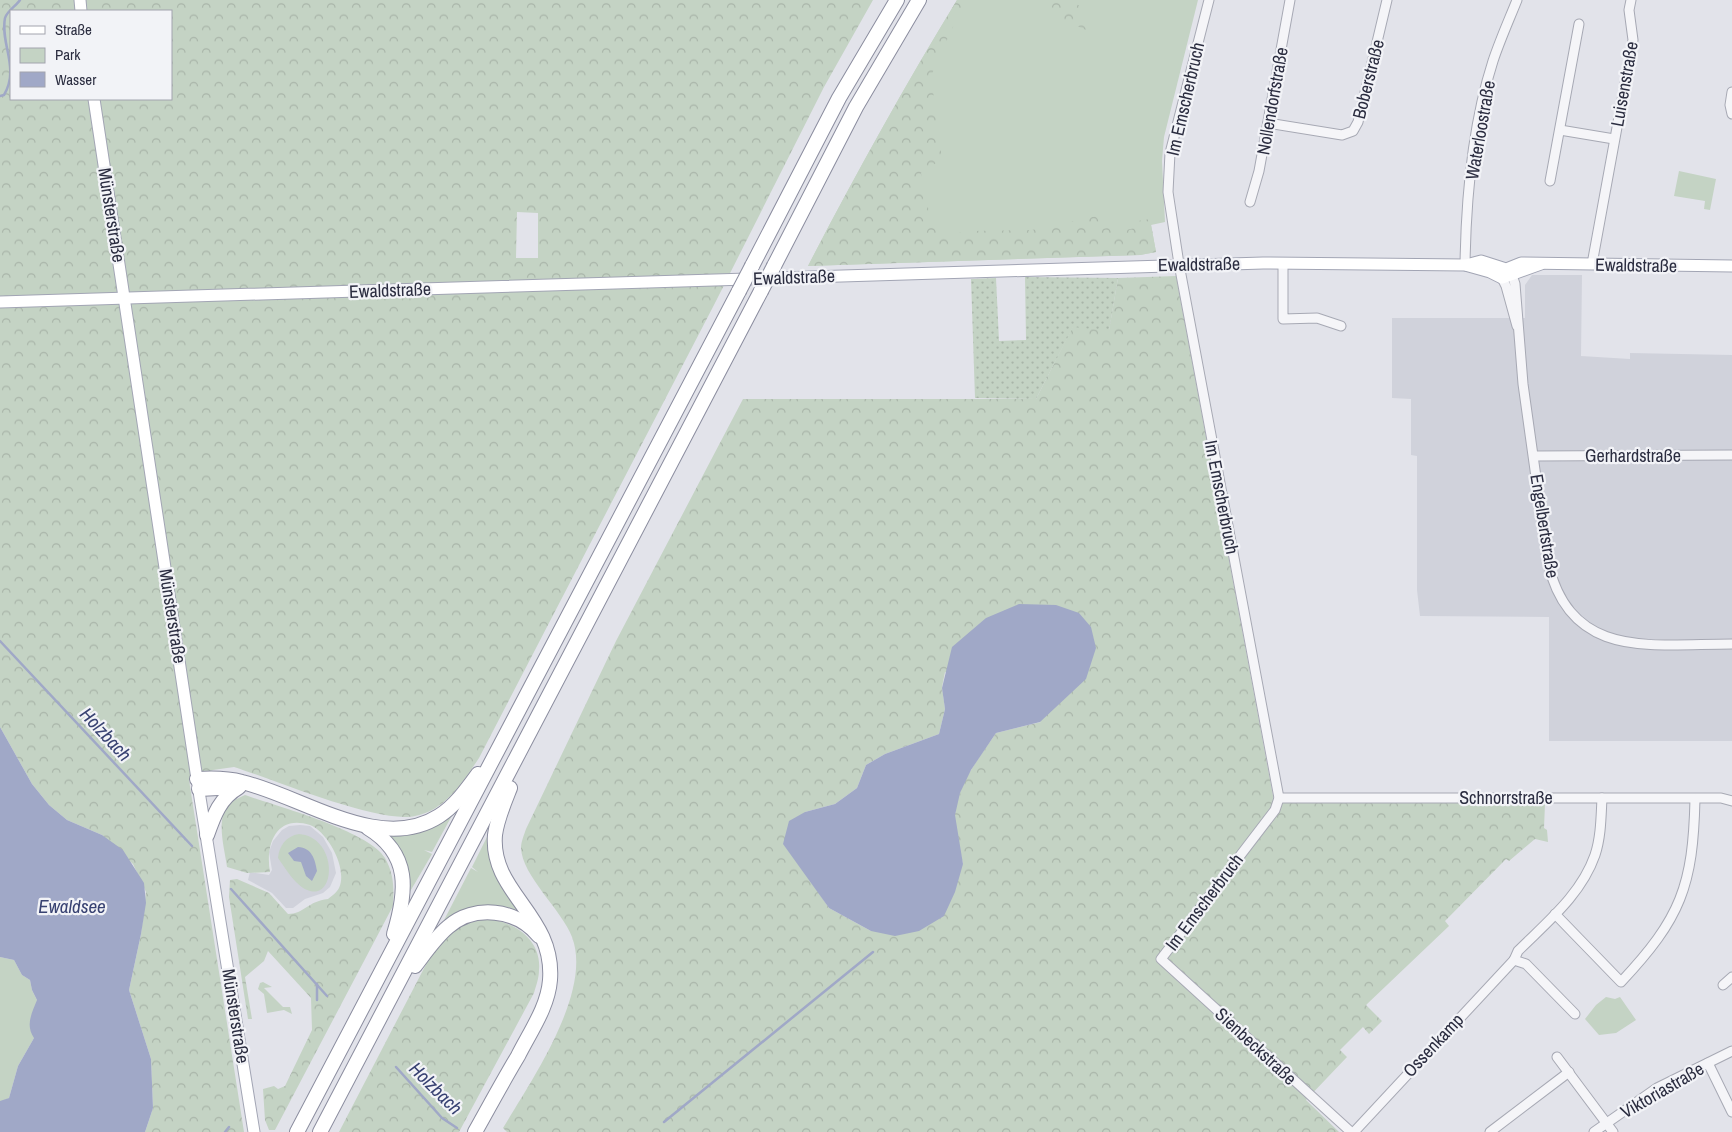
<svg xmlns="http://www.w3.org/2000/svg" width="1732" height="1132" font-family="'Archivo Narrow',sans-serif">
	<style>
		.built { fill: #d0d2db }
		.green { fill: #c4d3c4 }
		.forest { fill: url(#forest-crowns); fill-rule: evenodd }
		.garden { fill: url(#garden-dots) }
		.water { fill: #a0a8c7 }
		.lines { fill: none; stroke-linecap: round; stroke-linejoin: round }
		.stream { stroke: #a0a8c7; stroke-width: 2.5 }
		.minor-casing { stroke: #a7a9b4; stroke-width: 11 }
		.major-casing { stroke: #a2a5b4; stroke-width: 13 }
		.highway-casing { stroke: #8b8d9f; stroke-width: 16 }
		.minor { stroke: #f5f5f8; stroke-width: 9 }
		.major { stroke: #fff; stroke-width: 11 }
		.highway { stroke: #fff; stroke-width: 14 }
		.highway-bridge-casing { stroke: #8b8d9f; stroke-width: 16; stroke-linecap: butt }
		.highway-bridge { stroke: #fff; stroke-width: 14 }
		.labels { text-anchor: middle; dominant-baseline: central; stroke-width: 4.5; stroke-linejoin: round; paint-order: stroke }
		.street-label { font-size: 18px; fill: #2b2d40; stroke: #f2f3f7 }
		.water-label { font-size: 19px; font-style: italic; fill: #384272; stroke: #f2f3f7 }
	</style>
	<defs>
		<pattern id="forest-crowns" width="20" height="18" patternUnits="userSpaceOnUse" patternTransform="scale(1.25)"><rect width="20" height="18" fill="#c4d3c4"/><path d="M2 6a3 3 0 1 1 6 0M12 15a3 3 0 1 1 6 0" fill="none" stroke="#a9b5a9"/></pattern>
		<pattern id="garden-dots" width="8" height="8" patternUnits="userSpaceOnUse" patternTransform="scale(1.25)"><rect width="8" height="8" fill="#c4d3c4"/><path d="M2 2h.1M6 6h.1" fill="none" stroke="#a9b5a9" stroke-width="1.8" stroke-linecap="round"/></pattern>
	</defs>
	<rect width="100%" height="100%" fill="#e2e3ea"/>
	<g class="built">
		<polygon points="1532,275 1582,275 1581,356 1630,359 1630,353 1732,355 1732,741 1549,741 1549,617 1420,616 1417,590 1417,456 1411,455 1411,399 1392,398 1392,318 1525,318 1525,285"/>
		<polygon points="300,825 310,826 323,837 332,853 336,873 330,887 323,893 305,899 293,908 286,908 272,893 248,880 250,872 269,875 272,870 269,852 273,841 282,830 289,826"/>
	</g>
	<g class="green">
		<path d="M 957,0 L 1198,0 L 1164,137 L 1162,161 L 1165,222 L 1151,225 L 1156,252 L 1140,255 L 808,266 C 855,175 904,87 957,0 Z"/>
		<polygon points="1679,171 1716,179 1710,210 1704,209 1705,201 1674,196"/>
		<polygon points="455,810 432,852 424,850 432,854 408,895 379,831"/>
		<polygon points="491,829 491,840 530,919 518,916 442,924 471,868 478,872 472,867"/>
		<path d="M 299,834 C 337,837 337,898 310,891 C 296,887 286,869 278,858 C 279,846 286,836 299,834 Z"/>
		<polygon points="0,957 14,960 22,975 30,980 32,990 37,1000 34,1038 18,1066 9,1098 3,1101 0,1101"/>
		<polygon points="263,982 272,987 264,988 283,1007 290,1007 292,1014 284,1010 267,1013 264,994 258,989 260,983"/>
		<polygon points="1606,997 1615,999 1620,997 1636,1020 1616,1033 1599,1035 1585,1019 1596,1005"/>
	</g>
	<g class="forest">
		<path d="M 0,0 L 873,0 L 824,87 L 715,303 L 479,758 C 463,782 446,810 415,816 C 378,824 275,780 234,767 L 213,770 L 189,780 L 244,1132 L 145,1132 L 153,1108 L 151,1059 L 129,990 L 141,934 L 146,892 L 133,864 L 102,835 L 67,820 L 49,805 L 32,784 L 0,727 ZM 11,11 L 171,11 L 171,99 L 11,99 ZM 517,212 L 538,213 L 538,258 L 516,258 Z"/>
		<path d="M 957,0 L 971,0 L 955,22 L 931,76 L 942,159 L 921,173 L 932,227 L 953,234 L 970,231 L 1032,230 L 1106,214 L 1101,229 L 1120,226 L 1122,231 L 1139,227 L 1138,221 L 1150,219 L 1156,252 L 1140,255 L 808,266 C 855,175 904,87 957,0 Z"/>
		<polygon points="1045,0 1071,0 1084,9 1088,31 1064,20"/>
		<path d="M 1176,276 L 1274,801 L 1545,804 L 1544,828 L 1547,830 L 1548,842 L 1535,839 L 1509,861 L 1506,859 L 1445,921 L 1449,926 L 1366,1005 L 1382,1021 L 1369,1034 L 1363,1027 L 1340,1050 L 1347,1057 L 1306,1100 L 1339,1132 L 507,1132 L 503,1128 C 531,1081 593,992 572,937 C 562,910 522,876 521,848 C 521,842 524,835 526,829 L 616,641 L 743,399 L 1036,399 L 1073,326 L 1109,330 L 1118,278 ZM 945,672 L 1041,722 L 996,733 C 980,757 957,784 955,814 C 954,830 960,849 963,864 L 871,931 L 829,908 L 800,865 L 805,812 L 835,804 L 857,788 L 866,765 L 885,754 L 939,734 L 945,709 L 942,687 Z"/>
		<path d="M 245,795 C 276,806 369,831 385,858 C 394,874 394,888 393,906 L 275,1130 L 269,1130 L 265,1120 L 263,1089 L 274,1086 L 278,1089 L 285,1086 L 312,1030 L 311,998 L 268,951 L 264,961 L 245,977 L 252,1019 L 248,1019 L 229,897 L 230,880 L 237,879 L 269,893 L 288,914 C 304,914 308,901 328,899 C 332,896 337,892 339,888 C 348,869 328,832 310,825 C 276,814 265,845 270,872 L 247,873 L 227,867 C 225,851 218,828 224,812 C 227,803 238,798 245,795 Z"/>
		<path d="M 485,919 C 512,920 542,939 539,970 C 539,978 536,986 534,993 L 459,1132 L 339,1132 L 434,949 L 460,925 Z"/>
	</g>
	<polygon class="garden" points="1025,277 1118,278 1109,331 1073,327 1036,399 975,398 971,279 996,278 999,341 1026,340"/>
	<g class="water">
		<polygon points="1019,604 1056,605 1079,613 1091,627 1096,648 1086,679 1040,722 996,733 971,770 960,793 955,815 963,864 955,892 944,916 919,931 895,936 871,931 829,908 783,844 789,821 805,812 835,804 857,788 866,765 885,754 939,734 945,709 942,688 952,647 986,618"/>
		<path d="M 0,727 L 32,784 L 49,805 L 67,820 L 102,835 L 123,850 L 144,883 L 146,903 L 141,934 L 129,990 L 151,1059 L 153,1108 L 145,1132 L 0,1132 L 0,1101 L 9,1098 L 18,1066 L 34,1038 C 25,1025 32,1013 37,1000 L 32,990 L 30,980 L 22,975 L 14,960 L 0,957 Z"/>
		<path d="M 298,847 C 312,848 315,859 317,871 L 312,881 L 306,876 L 301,862 L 294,861 L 288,853 Z"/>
	</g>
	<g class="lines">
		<g class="stream">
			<path d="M 0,96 L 4,95 C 20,68 0,44 5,18 C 7,11 16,6 20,0"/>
			<polyline points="0,641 192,846"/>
			<polyline points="231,889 327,996"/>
			<polyline points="317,1000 317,984"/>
			<polyline points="396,1067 442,1118 457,1128"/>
			<polyline points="664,1122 873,952"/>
			<polyline points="225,1132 229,1127"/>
		</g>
		<defs>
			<g id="minor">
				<polyline points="1209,0 1170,153 1168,192 1179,264 1279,798 1275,810 1161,959 1351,1132"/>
				<polyline points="1732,92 1730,105 1732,114"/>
				<polyline points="1268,123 1342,135 1353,131 1358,122 1387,0"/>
				<polyline points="1560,130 1614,139"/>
				<polyline points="1550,181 1579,24"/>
				<polyline points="1250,202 1259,171 1290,0"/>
				<polyline points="1283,263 1283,319 1317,318 1341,326"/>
				<polyline points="1592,264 1633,40 1629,10 1631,0"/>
				<path d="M 1465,265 C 1466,197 1472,126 1493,61 C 1500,40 1509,20 1517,0"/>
				<path d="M 1517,326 L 1506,286 L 1502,278 L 1506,269 L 1512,275 L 1515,284 L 1523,384 L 1548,563 C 1571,661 1652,644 1732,644"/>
				<polyline points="1534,456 1732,455"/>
				<polyline points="1279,798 1721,798 1732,801"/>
				<path d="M 1555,914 L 1621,982 C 1681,918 1693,886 1695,799"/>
				<polyline points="1514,960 1526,964 1575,1014"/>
				<polyline points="1723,985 1732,977"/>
				<polyline points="1557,1057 1613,1132"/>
				<polyline points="1708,1063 1732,1112"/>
				<path d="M 1354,1132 L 1514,960 L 1518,951 C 1547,922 1581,895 1595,855 C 1601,837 1601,817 1602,798"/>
				<polyline points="1490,1132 1569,1072"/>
				<polyline points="1594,1132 1657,1088 1732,1051"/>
			</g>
			<g id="major">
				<polyline points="80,0 81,11"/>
				<polyline points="94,99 197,779 254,1132"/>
				<polyline points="1466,265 1481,261 1506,269 1521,263 1732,266"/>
				<polyline points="0,302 1263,263 1465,265 1490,272 1502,278 1541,264"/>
			</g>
			<g id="highway">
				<polyline points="752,266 839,98 897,0"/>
				<polyline points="774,266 856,107 919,0"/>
				<path d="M 197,779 C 212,778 227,778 242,782 C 302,796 380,854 439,816 C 455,806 467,789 478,774"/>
				<polyline points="199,789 237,787"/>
				<path d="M 368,828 C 411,854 407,891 394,934"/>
				<path d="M 207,835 C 214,815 220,798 239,787"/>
				<path d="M 415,966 C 425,953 435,938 448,927 C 474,904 517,909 539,936"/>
				<polyline points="297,1132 739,291"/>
				<polyline points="320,1132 761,291"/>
				<path d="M 475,1132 C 489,1107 503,1081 518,1056 C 530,1032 548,1007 550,980 C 555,915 490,893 495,835 C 497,819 504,803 510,788"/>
			</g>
		</defs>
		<use href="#minor" class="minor-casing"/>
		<use href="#major" class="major-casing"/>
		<use href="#highway" class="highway-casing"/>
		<use href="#minor" class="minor"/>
		<use href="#major" class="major"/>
		<use href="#highway" class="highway"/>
		<defs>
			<g id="highway-bridge">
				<polyline points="739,291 752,266"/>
				<polyline points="761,291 774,266"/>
			</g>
		</defs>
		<use href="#highway-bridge" class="highway-bridge-casing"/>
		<use href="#highway-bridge" class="highway-bridge"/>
	</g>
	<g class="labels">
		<g class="street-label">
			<text transform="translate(1368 79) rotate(-76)">Boberstraße</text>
			<text transform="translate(1624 84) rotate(-80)">Luisenstraße</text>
			<text transform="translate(1185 99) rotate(-77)">Im Emscherbruch</text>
			<text transform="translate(1272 101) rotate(-80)">Nollendorfstraße</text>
			<text transform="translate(1480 130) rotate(-80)">Waterloostraße</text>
			<text transform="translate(112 215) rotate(81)">Münsterstraße</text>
			<text transform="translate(1199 264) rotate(-1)">Ewaldstraße</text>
			<text transform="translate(1636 265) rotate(1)">Ewaldstraße</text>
			<text transform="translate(794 277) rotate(-2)">Ewaldstraße</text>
			<text transform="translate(390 290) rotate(-2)">Ewaldstraße</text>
			<text x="1633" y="455">Gerhardstraße</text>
			<text transform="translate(1222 497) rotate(79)">Im Emscherbruch</text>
			<text transform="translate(1545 526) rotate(81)">Engelbertstraße</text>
			<text transform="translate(173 616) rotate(81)">Münsterstraße</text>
			<text x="1506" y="797">Schnorrstraße</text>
			<text transform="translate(1204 902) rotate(-53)">Im Emscherbruch</text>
			<text transform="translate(236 1016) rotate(81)">Münsterstraße</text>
			<text transform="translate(1433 1045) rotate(-47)">Ossenkamp</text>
			<text transform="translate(1256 1046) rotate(43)">Sienbeckstraße</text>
			<text transform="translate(1662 1090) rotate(-30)">Viktoriastraße</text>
		</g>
		<g class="water-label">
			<text transform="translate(106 734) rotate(47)">Holzbach</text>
			<text x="72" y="906">Ewaldsee</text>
			<text transform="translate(436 1088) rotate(45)">Holzbach</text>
		</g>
	</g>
	<rect x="10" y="10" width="162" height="90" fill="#f2f3f7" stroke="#a2a4ae"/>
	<rect x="20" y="26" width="25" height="8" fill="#ffffff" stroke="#a2a4ae"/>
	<text x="55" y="35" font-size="15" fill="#2b2d40">Straße</text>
	<rect x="20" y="48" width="25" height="15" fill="#c4d3c4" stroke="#a2a4ae"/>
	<text x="55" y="60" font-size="15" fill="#2b2d40">Park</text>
	<rect x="20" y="72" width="25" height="15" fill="#a0a8c7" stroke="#a2a4ae"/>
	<text x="55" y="85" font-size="15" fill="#2b2d40">Wasser</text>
</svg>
